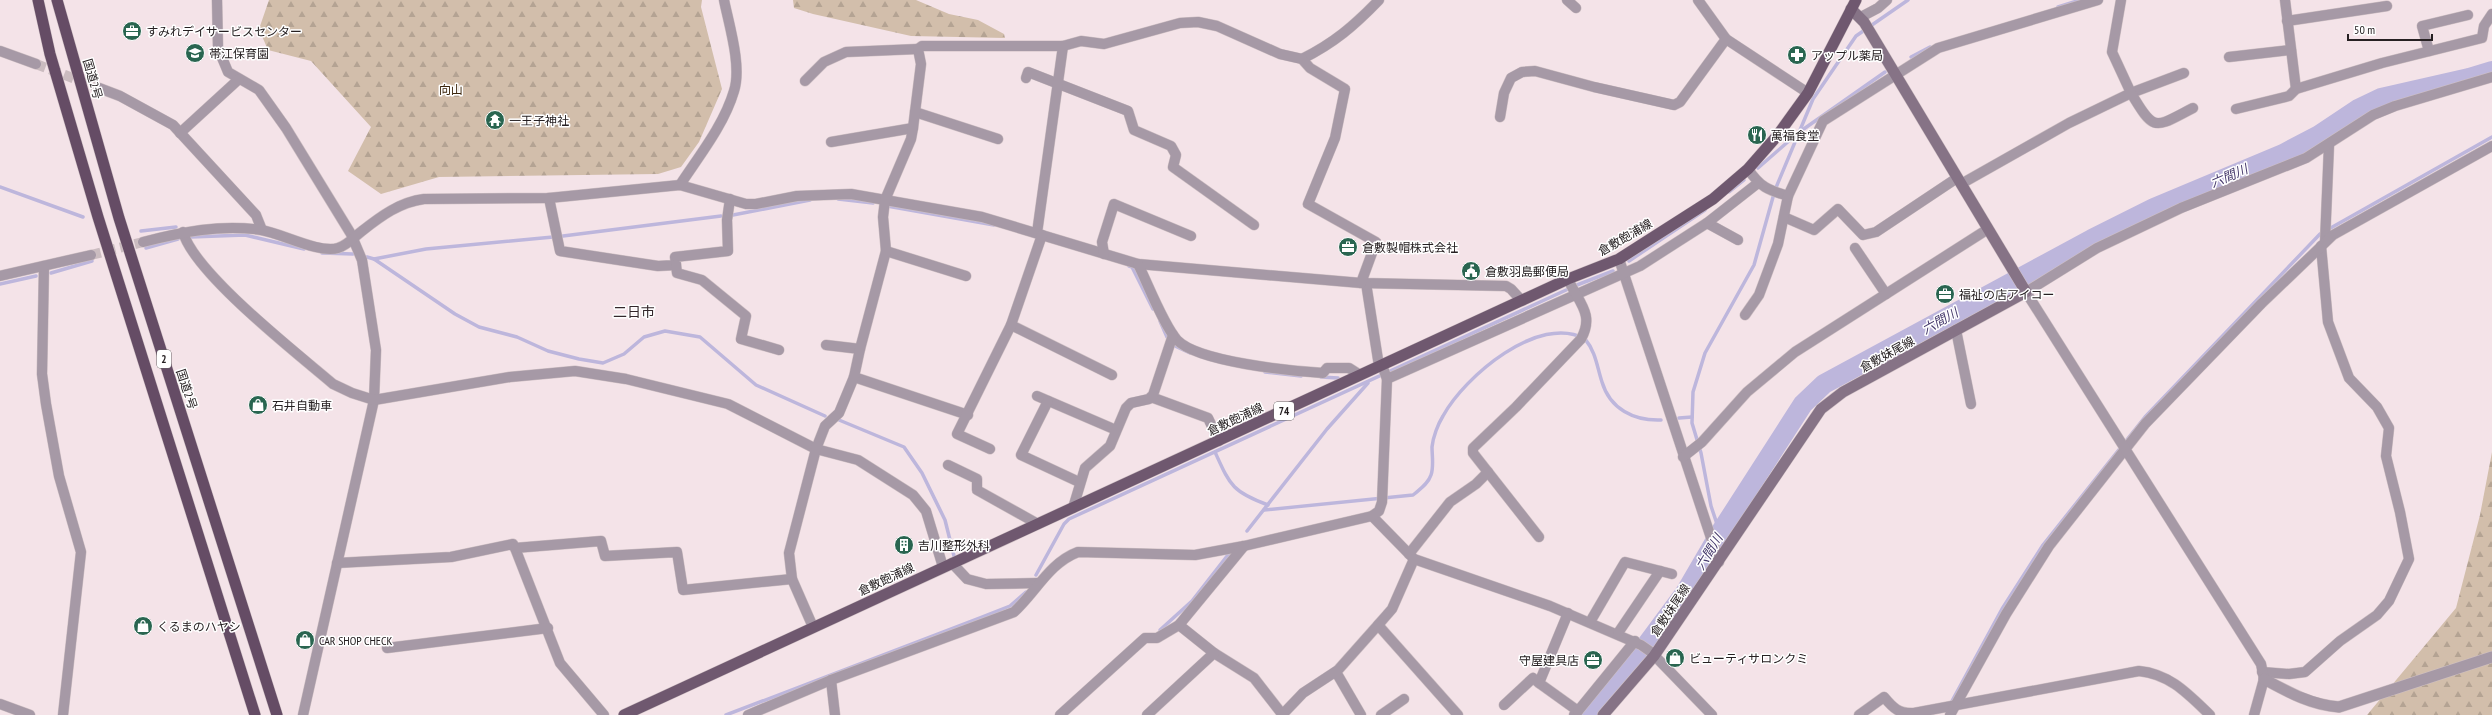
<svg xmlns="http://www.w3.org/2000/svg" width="2492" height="715" font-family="'PT Sans Narrow','Noto Sans JP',sans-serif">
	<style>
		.forest { fill: url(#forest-firs) }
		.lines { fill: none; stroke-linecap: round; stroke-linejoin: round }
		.stream { stroke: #bdb6dc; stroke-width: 3.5 }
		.river { stroke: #bdb6dc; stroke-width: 20 }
		.minor-tunnel { stroke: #cbbcc0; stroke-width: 10; stroke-dasharray: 10 5; stroke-linecap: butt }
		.minor-casing { stroke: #cfc0c4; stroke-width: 11 }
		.tertiary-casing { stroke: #cfc0c4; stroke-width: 12 }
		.secondary-casing { stroke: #cfc0c4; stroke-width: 12 }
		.primary-casing { stroke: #cfc0c4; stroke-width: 12 }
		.trunk-casing { stroke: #cfc0c4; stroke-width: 12 }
		.minor { stroke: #a699a6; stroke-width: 10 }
		.tertiary { stroke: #a699a6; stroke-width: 11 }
		.secondary { stroke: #867386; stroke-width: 11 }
		.primary { stroke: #6f586f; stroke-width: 11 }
		.trunk { stroke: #654c65; stroke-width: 11 }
		.labels { text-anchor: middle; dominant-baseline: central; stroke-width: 3; stroke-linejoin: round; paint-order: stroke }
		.shield { fill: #fff; stroke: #676364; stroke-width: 1 }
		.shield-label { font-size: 11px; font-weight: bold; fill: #262022 }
		.poi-label { font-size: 12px; fill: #262022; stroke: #fff; text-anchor: start }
		.street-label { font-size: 12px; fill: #262022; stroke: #fff }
		.park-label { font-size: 12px; fill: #3b250c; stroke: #fff }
		.water-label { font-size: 13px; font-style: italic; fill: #463a6c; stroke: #fff }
		.quarter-label { font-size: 14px; fill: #33272b; stroke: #fff }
	</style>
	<defs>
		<pattern id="forest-firs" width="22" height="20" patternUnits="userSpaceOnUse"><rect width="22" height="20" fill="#d2beab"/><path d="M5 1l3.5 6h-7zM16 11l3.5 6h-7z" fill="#b4a393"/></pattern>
	</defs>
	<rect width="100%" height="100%" fill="#f4e3e8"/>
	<g class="forest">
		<polygon points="269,0 702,0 701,7 722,89 699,142 681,167 658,174 439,177 381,194 348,171 371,127 311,61 268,50 259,29"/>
		<polygon points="793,0 916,0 949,14 978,20 1004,34 1005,38 911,36 813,14 794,8"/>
		<polygon points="2492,452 2492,715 2367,715 2456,608 2480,515"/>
	</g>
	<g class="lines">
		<g class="stream">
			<polyline points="2058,7 2080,0"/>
			<polyline points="1911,57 1930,47"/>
			<polyline points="1758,168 1798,133 1885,72"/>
			<polyline points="0,187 83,217"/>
			<polyline points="1729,192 1744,180"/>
			<polyline points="838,199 873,203"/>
			<polyline points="887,206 994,225"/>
			<polyline points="733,215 810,200"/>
			<polyline points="141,231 176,227"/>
			<polyline points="563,236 721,216"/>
			<polyline points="191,237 245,235 304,249"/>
			<polyline points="146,248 178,239"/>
			<polyline points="322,253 353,254"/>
			<polyline points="367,257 374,259 455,314 479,327 517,337 548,351 579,359 603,363 624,354 644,337 665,331 700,337 756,385 825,416"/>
			<polyline points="374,259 426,249 553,237"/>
			<polyline points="1629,261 1705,210"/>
			<polyline points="1129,266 1132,267 1153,309"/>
			<polyline points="51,273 92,261"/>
			<polyline points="0,284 36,276"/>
			<polyline points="1160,321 1167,337"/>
			<polyline points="1175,346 1190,353"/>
			<polyline points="1265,372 1301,376"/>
			<polyline points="1321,377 1338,378"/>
			<polyline points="1679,418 1692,417"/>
			<polyline points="839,420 904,447 922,473 945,520 954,556"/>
			<path d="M 1215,452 C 1230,485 1232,492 1268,505"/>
			<path d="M 1264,510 L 1413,495 C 1420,489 1428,484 1431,475 C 1434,467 1432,456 1432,447 C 1433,437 1438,424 1443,416 C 1464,377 1539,313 1585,339 C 1596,352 1597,367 1602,382 C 1610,409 1634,421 1661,420"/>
			<polyline points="1247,531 1327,429 1368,383"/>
			<polyline points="1720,533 1711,506 1701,453 1692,423 1693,392 1705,353 1754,265 1775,190 1813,99 1856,36 1908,0"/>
			<polyline points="1036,575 1064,524 1069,519 1577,285 1613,271"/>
			<polyline points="1160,630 1192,601 1231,551"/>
			<polyline points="1952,701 2002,609 2043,545 2145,417 2320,234 2492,137"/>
			<polyline points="726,715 980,618 1010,606 1026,592"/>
		</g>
		<polyline class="river" points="1591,715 1633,663 1685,593 1720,533 1803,404 1824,384 2092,239 2154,208 2283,154 2319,135 2358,109 2381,98 2469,78 2492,71"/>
		<g class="minor-tunnel">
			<polyline points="36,64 99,88"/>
			<polyline points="91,255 143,242"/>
		</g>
		<defs>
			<g id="minor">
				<polyline points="217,0 218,48 228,72 259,90 286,128 351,234 362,260 376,350 374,400 303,715"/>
				<polyline points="1567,0 1576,8"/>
				<polyline points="1698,0 1726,39 1808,93"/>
				<polyline points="2121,0 2112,52 2131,93 2184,73"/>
				<polyline points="2285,0 2296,89"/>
				<polyline points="1861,17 1878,8 1887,0"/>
				<polyline points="2287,21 2387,6"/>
				<polyline points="0,51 36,64"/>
				<polyline points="2429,51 2422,26 2468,15"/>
				<polyline points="2229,57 2291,50"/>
				<path d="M 1302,59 C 1334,43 1354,26 1379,0"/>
				<polyline points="1026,78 1028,72 1128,111 1134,130 1171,146 1176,155 1173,167 1254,225"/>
				<polyline points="805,81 824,62 846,52 918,49"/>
				<polyline points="99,88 120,96 173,125 256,215 262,230"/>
				<polyline points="2236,109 2289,96 2296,89 2382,63 2482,38 2484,26 2492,14"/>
				<polyline points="915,112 998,139"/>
				<polyline points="1500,117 1504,93 1511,78 1522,72 1535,71 1594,87 1674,105 1680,102 1726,39"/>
				<polyline points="180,133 239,79"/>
				<polyline points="831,142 913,128"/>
				<path d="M 1748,169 C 1760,187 1768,190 1788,196"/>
				<path d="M 1961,184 L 2069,123 L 2131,93 C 2155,133 2154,128 2193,108"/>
				<path d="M 680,185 C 699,156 724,125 734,91 C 742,66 729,25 724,0"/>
				<polyline points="549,198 560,251 658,266 676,265 675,257 728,251 727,220 730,199"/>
				<polyline points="1784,217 1814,230 1838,209 1863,235 1876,232 1957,178"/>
				<polyline points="1707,223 1738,240"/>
				<path d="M 183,232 C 194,273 298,354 333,384 L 352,393 L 374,400 L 510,377 L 575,371 L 626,379 L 728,404 L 816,449 L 858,460 L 913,495 L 926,511 L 943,567"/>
				<polyline points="1037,233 1063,46"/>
				<path d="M 143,242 C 182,232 221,224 261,230 C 281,233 319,254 338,248 C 348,245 354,237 362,231 C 381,216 400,202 424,199 L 549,198 L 680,185 L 746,204 L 756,204 L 797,196 L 851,194 L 982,217 L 1138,264 L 1361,283 L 1506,286 L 1511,289 L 1522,301"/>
				<polyline points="2325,242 2329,145"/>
				<polyline points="1855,248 1886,294"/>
				<polyline points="886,251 966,276"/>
				<polyline points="1104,254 1102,242 1114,204 1191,236"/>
				<polyline points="1619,259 1719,562"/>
				<path d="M 1138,264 C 1148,284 1163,324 1177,340 C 1198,362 1291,371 1323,373 L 1327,368 L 1349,368 L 1360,375"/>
				<polyline points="676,265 677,273 702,280 746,316 741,339 779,350"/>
				<polyline points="44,266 42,374 46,404 59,476 81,552 63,715"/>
				<polyline points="0,276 91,255"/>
				<polyline points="1366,283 1379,366"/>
				<polyline points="1745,315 1759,295 1778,244 1788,196 1823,121 1938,48 2098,0"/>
				<polyline points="1011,325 1112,375"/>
				<polyline points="1956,330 1971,404"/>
				<polyline points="826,345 860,349"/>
				<polyline points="854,377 968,415"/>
				<polyline points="1387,379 1640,266 1707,223 1758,183"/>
				<polyline points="1037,396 1116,430"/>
				<polyline points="1151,397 1208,418 1219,441"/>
				<polyline points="1048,401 1021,455 1079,482"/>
				<polyline points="990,449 957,434 1011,325 1042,235"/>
				<polyline points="1683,457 1702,442 1747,392 1795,352 1988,229"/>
				<polyline points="948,465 977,479 977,490 1038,524"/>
				<polyline points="1073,508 1085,468 1110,446 1126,408 1131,403 1149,399 1153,395 1173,335"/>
				<polyline points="1372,516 1414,559 1550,606 1641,645 1651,652 1712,715"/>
				<path d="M 1539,537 L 1473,453 L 1473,448 L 1516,407 L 1581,339 C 1595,314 1578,302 1568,279"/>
				<polyline points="515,548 560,663 604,715"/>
				<polyline points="1409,554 1450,502 1476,484 1488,472"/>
				<polyline points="337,563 451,557 513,544 515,548 601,541 605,556 677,552 683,590 792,579"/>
				<polyline points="952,563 967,579 986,584 1038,583"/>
				<polyline points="1568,613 1539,683 1578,711 1574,715"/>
				<polyline points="1590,622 1625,562 1672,574"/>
				<polyline points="1179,625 1214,653 1254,678 1282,714"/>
				<polyline points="1378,625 1458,715"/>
				<polyline points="813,627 792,579 789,553 816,449 825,426 839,413 854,377 860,349 886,251 883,217 885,200 911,139 913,128 921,64 918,49 922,46 1063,46 1081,41 1104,44 1180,23 1198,22 1217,26 1280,54 1302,59 1310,68 1345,89 1335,138 1308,204 1376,242 1361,283"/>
				<polyline points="1618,633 1660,571"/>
				<polyline points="387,648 548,628"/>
				<polyline points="1336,672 1361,715"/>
				<polyline points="2262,672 2289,674 2305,672 2340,641 2377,615 2389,601 2409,559 2400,512 2386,456 2389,428 2377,407 2349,378 2328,322 2321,246"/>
				<polyline points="831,680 835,715"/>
				<polyline points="0,704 30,715"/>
				<polyline points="1504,705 1533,678 1539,683"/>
				<polyline points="1578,711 1635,641"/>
				<path d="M 748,715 L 831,680 L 1014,612 C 1036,592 1049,563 1078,552 L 1195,555 L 1244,546 L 1372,516 L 1379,511 L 1382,502 L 1387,379 L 1382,365"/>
				<polyline points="1060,715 1145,638 1157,638 1179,625 1244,546"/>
				<polyline points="1147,715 1214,653"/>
				<polyline points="1282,715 1303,693 1338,670 1378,625 1392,609 1414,559"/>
				<polyline points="1381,715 1404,699"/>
				<path d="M 1859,715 L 1884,697 C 1893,708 1899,714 1914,713 L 2139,671 C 2170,674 2188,694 2210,715"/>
				<polyline points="1950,715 2006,614 2049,546 2145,424 2262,303 2333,235 2492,146"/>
				<polyline points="2254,715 2264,679 2261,664 2026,292 2097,248 2181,208 2306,158 2373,115 2395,106 2492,77"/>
			</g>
			<path id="tertiary" d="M 2264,679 C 2288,692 2311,705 2339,707 L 2492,657"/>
			<polyline id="secondary" points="1603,715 1654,656 1821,409 1843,392 2026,292 1864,22 1851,9"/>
			<polyline id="primary" points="624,715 1568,279 1619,259 1713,199 1748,169 1777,136 1808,93 1856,0"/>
			<g id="trunk">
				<polyline points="38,0 50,54 98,217 255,715"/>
				<polyline points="57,0 119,218 277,715"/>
			</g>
		</defs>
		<use href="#minor" class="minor-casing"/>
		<use href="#tertiary" class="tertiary-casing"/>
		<use href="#secondary" class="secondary-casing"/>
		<use href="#primary" class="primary-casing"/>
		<use href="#trunk" class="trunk-casing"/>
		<use href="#minor" class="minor"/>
		<use href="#tertiary" class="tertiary"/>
		<use href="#secondary" class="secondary"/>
		<use href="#primary" class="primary"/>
		<use href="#trunk" class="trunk"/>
	</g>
	<defs>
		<symbol id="office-disc" viewBox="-11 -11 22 22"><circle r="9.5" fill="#296550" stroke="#fff"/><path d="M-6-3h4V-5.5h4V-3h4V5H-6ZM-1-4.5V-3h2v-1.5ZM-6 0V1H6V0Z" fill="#fff"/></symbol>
		<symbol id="school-disc" viewBox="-11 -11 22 22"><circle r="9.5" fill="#296550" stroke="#fff"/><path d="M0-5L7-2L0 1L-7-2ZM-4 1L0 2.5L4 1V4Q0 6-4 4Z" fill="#fff"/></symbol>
		<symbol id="pharmacy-disc" viewBox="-11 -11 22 22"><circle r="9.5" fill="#296550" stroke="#fff"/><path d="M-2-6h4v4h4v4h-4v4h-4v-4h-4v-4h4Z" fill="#fff"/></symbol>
		<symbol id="temple-disc" viewBox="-11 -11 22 22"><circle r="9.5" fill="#296550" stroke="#fff"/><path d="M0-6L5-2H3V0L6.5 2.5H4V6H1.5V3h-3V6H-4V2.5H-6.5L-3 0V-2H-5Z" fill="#fff"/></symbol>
		<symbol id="restaurant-disc" viewBox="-11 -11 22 22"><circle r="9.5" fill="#296550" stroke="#fff"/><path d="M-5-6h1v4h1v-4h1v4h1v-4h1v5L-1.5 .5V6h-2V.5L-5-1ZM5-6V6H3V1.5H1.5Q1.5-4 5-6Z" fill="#fff"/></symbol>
		<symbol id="civic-disc" viewBox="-11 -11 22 22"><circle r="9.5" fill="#296550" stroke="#fff"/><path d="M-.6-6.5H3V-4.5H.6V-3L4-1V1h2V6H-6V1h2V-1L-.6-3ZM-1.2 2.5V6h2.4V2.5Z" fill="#fff"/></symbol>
		<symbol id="shop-disc" viewBox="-11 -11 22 22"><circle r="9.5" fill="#296550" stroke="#fff"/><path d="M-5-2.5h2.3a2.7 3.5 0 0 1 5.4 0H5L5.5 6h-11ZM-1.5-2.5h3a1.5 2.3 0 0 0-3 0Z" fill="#fff"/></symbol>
		<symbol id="building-disc" viewBox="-11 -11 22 22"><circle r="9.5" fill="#296550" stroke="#fff"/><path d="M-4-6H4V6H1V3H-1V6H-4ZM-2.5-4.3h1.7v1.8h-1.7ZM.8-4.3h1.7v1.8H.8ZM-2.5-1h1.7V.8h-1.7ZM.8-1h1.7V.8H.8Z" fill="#fff"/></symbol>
	</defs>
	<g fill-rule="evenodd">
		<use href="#office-disc" x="121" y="20" width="22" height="22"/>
		<use href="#school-disc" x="184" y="42" width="22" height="22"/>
		<use href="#pharmacy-disc" x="1786" y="44" width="22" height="22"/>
		<use href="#temple-disc" x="484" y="109" width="22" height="22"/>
		<use href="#restaurant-disc" x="1746" y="124" width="22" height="22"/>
		<use href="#office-disc" x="1337" y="236" width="22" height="22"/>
		<use href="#civic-disc" x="1460" y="260" width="22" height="22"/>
		<use href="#office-disc" x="1934" y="283" width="22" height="22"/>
		<use href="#shop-disc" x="247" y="394" width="22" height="22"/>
		<use href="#building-disc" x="893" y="534" width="22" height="22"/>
		<use href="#shop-disc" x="132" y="615" width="22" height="22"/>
		<use href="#shop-disc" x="294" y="629" width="22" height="22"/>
		<use href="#shop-disc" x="1664" y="647" width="22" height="22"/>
		<use href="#office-disc" x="1582" y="649" width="22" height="22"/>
	</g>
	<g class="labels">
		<g class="shield">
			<rect x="157" y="350" width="14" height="18" rx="3"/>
			<rect x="1274" y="402" width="20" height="18" rx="3"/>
		</g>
		<g class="shield-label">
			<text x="164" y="359">2</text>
			<text x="1284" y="411">74</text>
		</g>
		<g class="poi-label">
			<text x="146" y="31">すみれデイサービスセンター</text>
			<text x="209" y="53">帯江保育園</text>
			<text x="1811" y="55">アップル薬局</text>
			<text x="509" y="120">一王子神社</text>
			<text x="1771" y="135">萬福食堂</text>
			<text x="1362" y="247">倉敷製帽株式会社</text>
			<text x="1485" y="271">倉敷羽島郵便局</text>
			<text x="1959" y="294">福祉の店アイコー</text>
			<text x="272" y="405">石井自動車</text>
			<text x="918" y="545">吉川整形外科</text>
			<text x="157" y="626">くるまのハヤシ</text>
			<text x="319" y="640">CAR SHOP CHECK</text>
			<text x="1689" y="658">ビューティサロンクミ</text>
			<text x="1579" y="660" text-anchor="end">守屋建具店</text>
		</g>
		<g class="street-label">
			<text transform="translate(93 79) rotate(74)">国道2号</text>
			<text transform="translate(1625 237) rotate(-30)">倉敷飽浦線</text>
			<text transform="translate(1887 354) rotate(-29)">倉敷妹尾線</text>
			<text transform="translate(187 389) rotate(72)">国道2号</text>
			<text transform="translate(1235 419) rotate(-25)">倉敷飽浦線</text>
			<text transform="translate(886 579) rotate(-25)">倉敷飽浦線</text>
			<text transform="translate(1670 610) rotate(-56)">倉敷妹尾線</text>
		</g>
		<g class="park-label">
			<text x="451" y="89">向山</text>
		</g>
		<g class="water-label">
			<text transform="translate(2229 176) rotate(-23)">六間川</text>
			<text transform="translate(1940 321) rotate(-29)">六間川</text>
			<text transform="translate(1709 552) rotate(-59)">六間川</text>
		</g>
		<g class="quarter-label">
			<text x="634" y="312">二日市</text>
		</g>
	</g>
	<path d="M2348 34v6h84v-6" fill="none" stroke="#262022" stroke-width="2"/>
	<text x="2354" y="34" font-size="12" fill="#262022" stroke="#ffffff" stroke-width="3" paint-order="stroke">50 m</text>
</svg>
